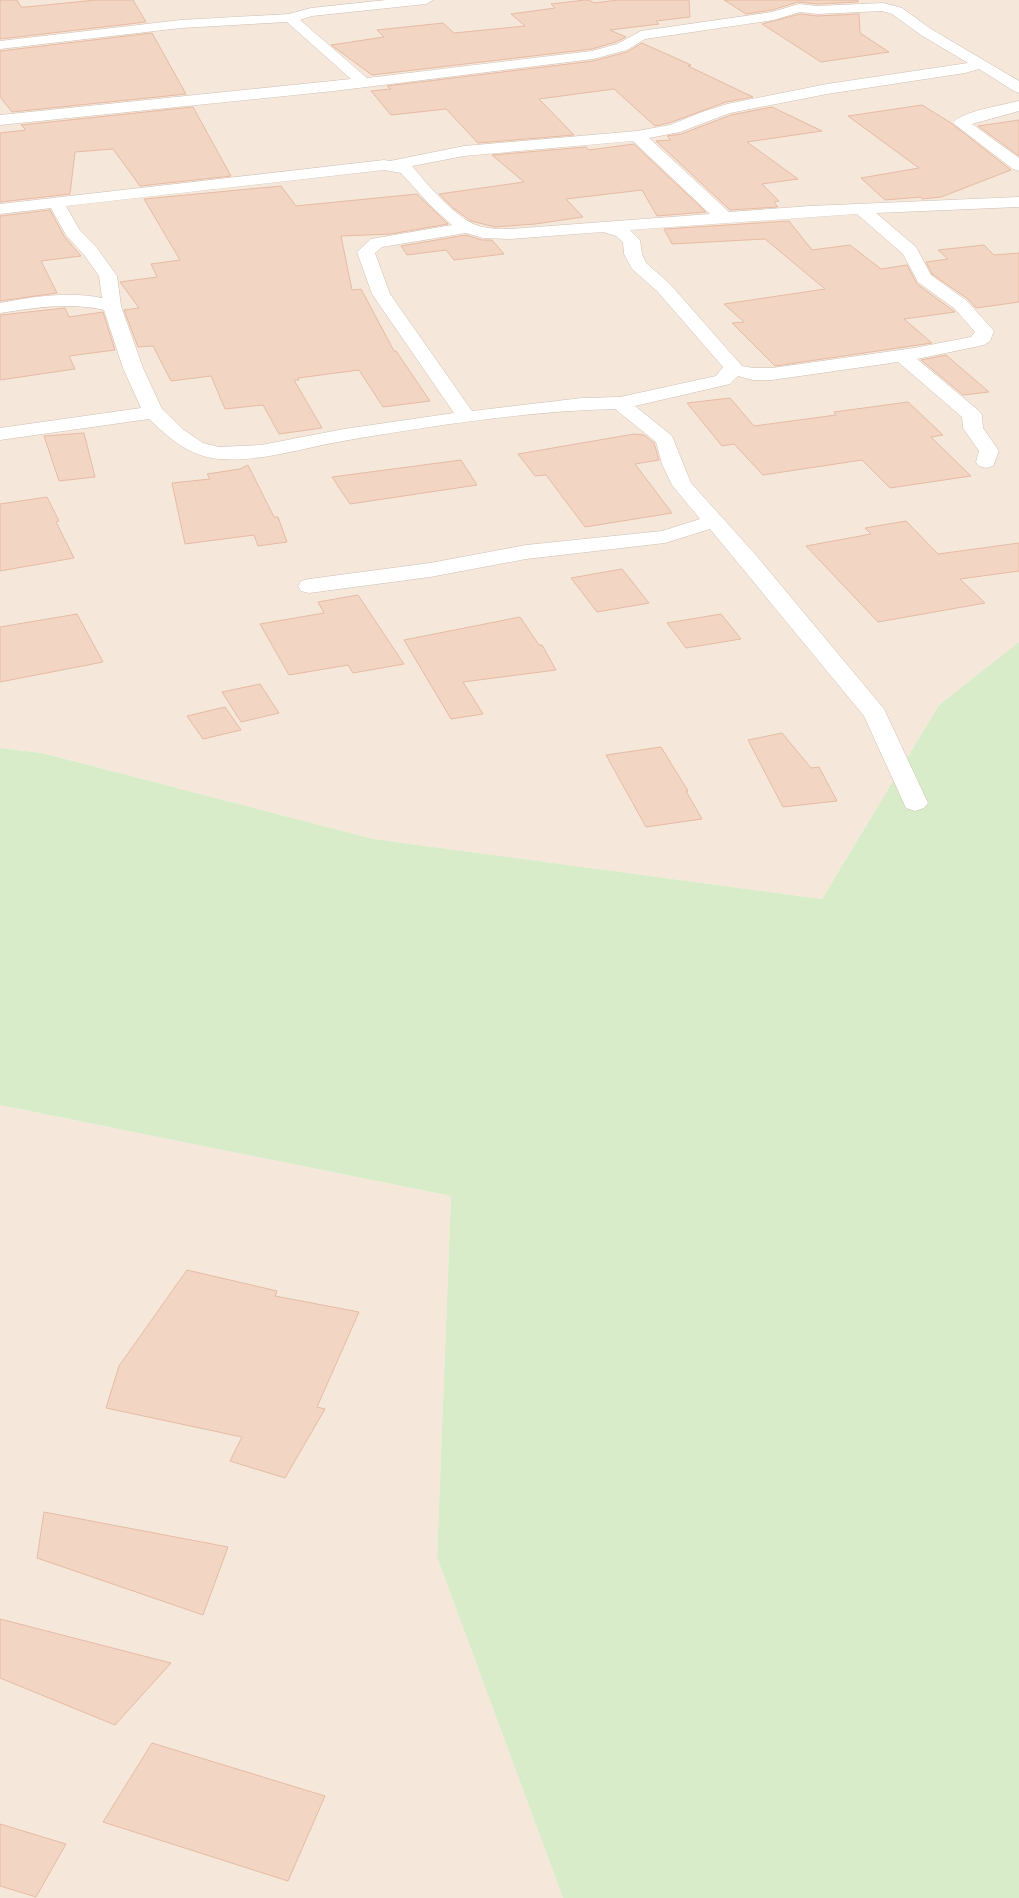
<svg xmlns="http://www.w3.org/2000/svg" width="1019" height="1898" font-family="Jost,sans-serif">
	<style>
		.residential { fill: #f5e8da }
		.green { fill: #d8ecc9 }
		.building { fill: #f3d5c3; stroke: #e6bba3 }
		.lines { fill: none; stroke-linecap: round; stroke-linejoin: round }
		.minor-casing { stroke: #d1beb0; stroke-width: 1 }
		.minor { fill: #fff; fill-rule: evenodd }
	</style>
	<rect width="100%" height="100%" fill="#fdf6ec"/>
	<g class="residential">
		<polygon points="0,0 1019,0 1019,642 939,705 822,899 373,839 42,753 0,748"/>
		<polygon points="0,1105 451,1196 437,1557 563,1898 0,1898"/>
	</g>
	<polygon class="green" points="1019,642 1019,1898 563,1898 437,1557 451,1196 0,1105 0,748 42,753 373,839 822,899 939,705"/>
	<g class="building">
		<polygon points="0,0 17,0 21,7 26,7 96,0 133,0 146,22 0,39"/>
		<polygon points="585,0 589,0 594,3 618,0 689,0 690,17 656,21 659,24 610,30 626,37 616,42 592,49 372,75 331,45 384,37 377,30 443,23 454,33 525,26 511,14 555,8 551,4"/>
		<polygon points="724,0 858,0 858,2 817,4 798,2 772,10 746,14"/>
		<polygon points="800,14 817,16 859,14 860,33 889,52 821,62 762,24"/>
		<polygon points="152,33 186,94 12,112 0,97 0,51"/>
		<polygon points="642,43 691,65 688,66 753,97 726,102 669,123 655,126 614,89 539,99 574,135 478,143 446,109 391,115 371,91 391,89 387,86 593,61 627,52"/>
		<polygon points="922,105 951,123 1011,170 941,197 922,199 921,197 885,200 861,178 919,168 848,116"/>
		<polygon points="193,107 231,176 140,186 113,149 75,152 70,194 0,202 0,133 26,130 21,125"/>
		<polygon points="772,107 822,131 747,142 798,179 762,184 779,201 774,202 778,207 730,210 656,141 671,140 667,136 681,134 731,115"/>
		<polygon points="1019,120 1019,156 978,126"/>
		<polygon points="634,144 706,212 657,216 642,190 566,199 583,217 535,224 495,227 471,221 453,208 439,194 524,182 492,155 586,147 589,150"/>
		<polygon points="281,186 296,206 417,194 448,224 391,234 341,236 352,290 361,289 394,351 396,351 430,401 383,407 359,370 298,378 299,380 294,380 322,428 279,434 263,405 225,409 211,376 171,381 153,346 138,347 124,310 139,308 120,282 157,277 151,264 180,260 144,199"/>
		<polygon points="50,210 64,236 81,256 41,261 57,293 0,301 0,216"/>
		<polygon points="789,221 812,250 850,245 881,269 907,265 917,284 955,312 904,319 932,343 775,366 732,323 744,322 724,304 825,289 765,239 672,244 664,229"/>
		<polygon points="466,235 482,240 492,240 504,254 454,260 446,250 407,255 401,246"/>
		<polygon points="984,245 994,255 1019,253 1019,302 976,308 968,299 932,274 926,262 948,259 938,250"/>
		<polygon points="65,308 69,317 103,312 115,350 69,356 75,369 0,380 0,315"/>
		<polygon points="946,355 989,392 963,395 921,360"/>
		<polygon points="730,398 754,426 836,415 834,412 908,402 943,435 931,437 971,476 890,488 862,460 763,475 734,444 722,446 687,403"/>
		<polygon points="84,433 95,477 59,481 44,436"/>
		<polygon points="634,434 644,435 654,443 659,460 635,464 672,513 585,527 546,475 535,476 518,454"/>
		<polygon points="461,460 477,485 350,504 332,477"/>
		<polygon points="248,465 274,517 278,517 287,542 258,546 254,535 185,544 172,483 210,479 207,474 240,469"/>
		<polygon points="47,497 59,521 56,522 74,558 0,571 0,504"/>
		<polygon points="906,521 938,554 1019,543 1019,571 960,579 985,603 878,622 806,546 871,534 865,528"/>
		<polygon points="622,569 649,603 597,612 571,578"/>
		<polygon points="358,595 404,664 353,673 348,665 289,675 260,624 324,613 318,602"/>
		<polygon points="77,614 103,662 0,682 0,627"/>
		<polygon points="721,614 741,639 686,648 667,623"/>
		<polygon points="520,617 539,645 542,645 556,670 463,682 483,714 451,719 404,640"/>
		<polygon points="260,684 279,713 241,722 222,692"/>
		<polygon points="225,707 241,730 203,739 187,716"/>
		<polygon points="782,733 811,768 819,767 837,801 783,807 748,740"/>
		<polygon points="661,747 688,791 686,791 702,819 646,827 606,755"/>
		<polygon points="187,1270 277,1291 275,1296 359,1312 317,1407 325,1409 285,1478 230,1461 242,1437 106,1408 119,1366"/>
		<polygon points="44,1512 228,1547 203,1615 37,1558"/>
		<polygon points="0,1619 171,1663 115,1725 0,1678"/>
		<polygon points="152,1743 325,1796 288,1881 103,1822"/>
		<polygon points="0,1824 66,1844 36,1897 0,1886"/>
	</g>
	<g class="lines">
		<defs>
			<g id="minor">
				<path d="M 386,0 L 433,0 L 426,4 L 312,16 L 300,20 L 367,78 L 592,51 L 617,44 L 641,31 L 772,12 L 799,4 L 817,6 L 883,3 L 902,8 L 931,29 L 1019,81 L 1019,93 L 1014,91 L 979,69 L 965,73 L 827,94 L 730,113 L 680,132 L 649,138 L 729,212 L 810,206 L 1019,197 L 1019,207 L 876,213 L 916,247 L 931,275 L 967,301 L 994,331 L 990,341 L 984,345 L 917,359 L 979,411 L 982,415 L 983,428 L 999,451 L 993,466 L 986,468 L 979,466 L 976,462 L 979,451 L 963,428 L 962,417 L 898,362 L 772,380 L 753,380 L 738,376 L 730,384 L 635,406 L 672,436 L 691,483 L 755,554 L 884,709 L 928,803 L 924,808 L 915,811 L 906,808 L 864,716 L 710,529 L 665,543 L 526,559 L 430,577 L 309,593 L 301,591 L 298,586 L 301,581 L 309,579 L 430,563 L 526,545 L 662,531 L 700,519 L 672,485 L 662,464 L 656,442 L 615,409 C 528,411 430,426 343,441 C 303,448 261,462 220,459 C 190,457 169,438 149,419 L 0,440 L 0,428 L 141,408 L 123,368 L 104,310 C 70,302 34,308 0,313 L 0,303 C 33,297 68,291 102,298 L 99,276 L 85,256 L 66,235 L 51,208 L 0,214 L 0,204 L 384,160 L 390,161 L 464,146 L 637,131 L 670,125 L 702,112 L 727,104 L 827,84 L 968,63 L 921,35 L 892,14 L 882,11 L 817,14 L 800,12 L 774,20 L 645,39 L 627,50 L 593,59 L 334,91 L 0,125 L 0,115 L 351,79 L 287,22 L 181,28 L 0,49 L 0,41 L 181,20 L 289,14 L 311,8 ZM 633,141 L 710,214 L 510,229 C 500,229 489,229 479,226 C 456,219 428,185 412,166 L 464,156 ZM 384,170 L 401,173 L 430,205 L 452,225 L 371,239 L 357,252 L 372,294 L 454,413 L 344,429 L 261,445 L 219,447 L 203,443 L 184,430 L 162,409 L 143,368 L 121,306 L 117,276 L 97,248 L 79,229 L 66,206 ZM 857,214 L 903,254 L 918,282 L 955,309 L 975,332 L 971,337 L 914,348 L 772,368 L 753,368 L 742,366 L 669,283 L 646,263 L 642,254 L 640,240 L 630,230 ZM 603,232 L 616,236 L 623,242 L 624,254 L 632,269 L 657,291 L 723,367 L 716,376 L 620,397 L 582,398 L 472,411 L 390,294 L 375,253 L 382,247 L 466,233 L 483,238 L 510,239 Z"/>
				<path d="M 1019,101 L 1019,111 L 972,124 L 1019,158 L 1019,171 L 1013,169 L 953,123 C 962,111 1004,105 1019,101 Z"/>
			</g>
		</defs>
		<use href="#minor" class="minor-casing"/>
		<use href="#minor" class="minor"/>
	</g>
</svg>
